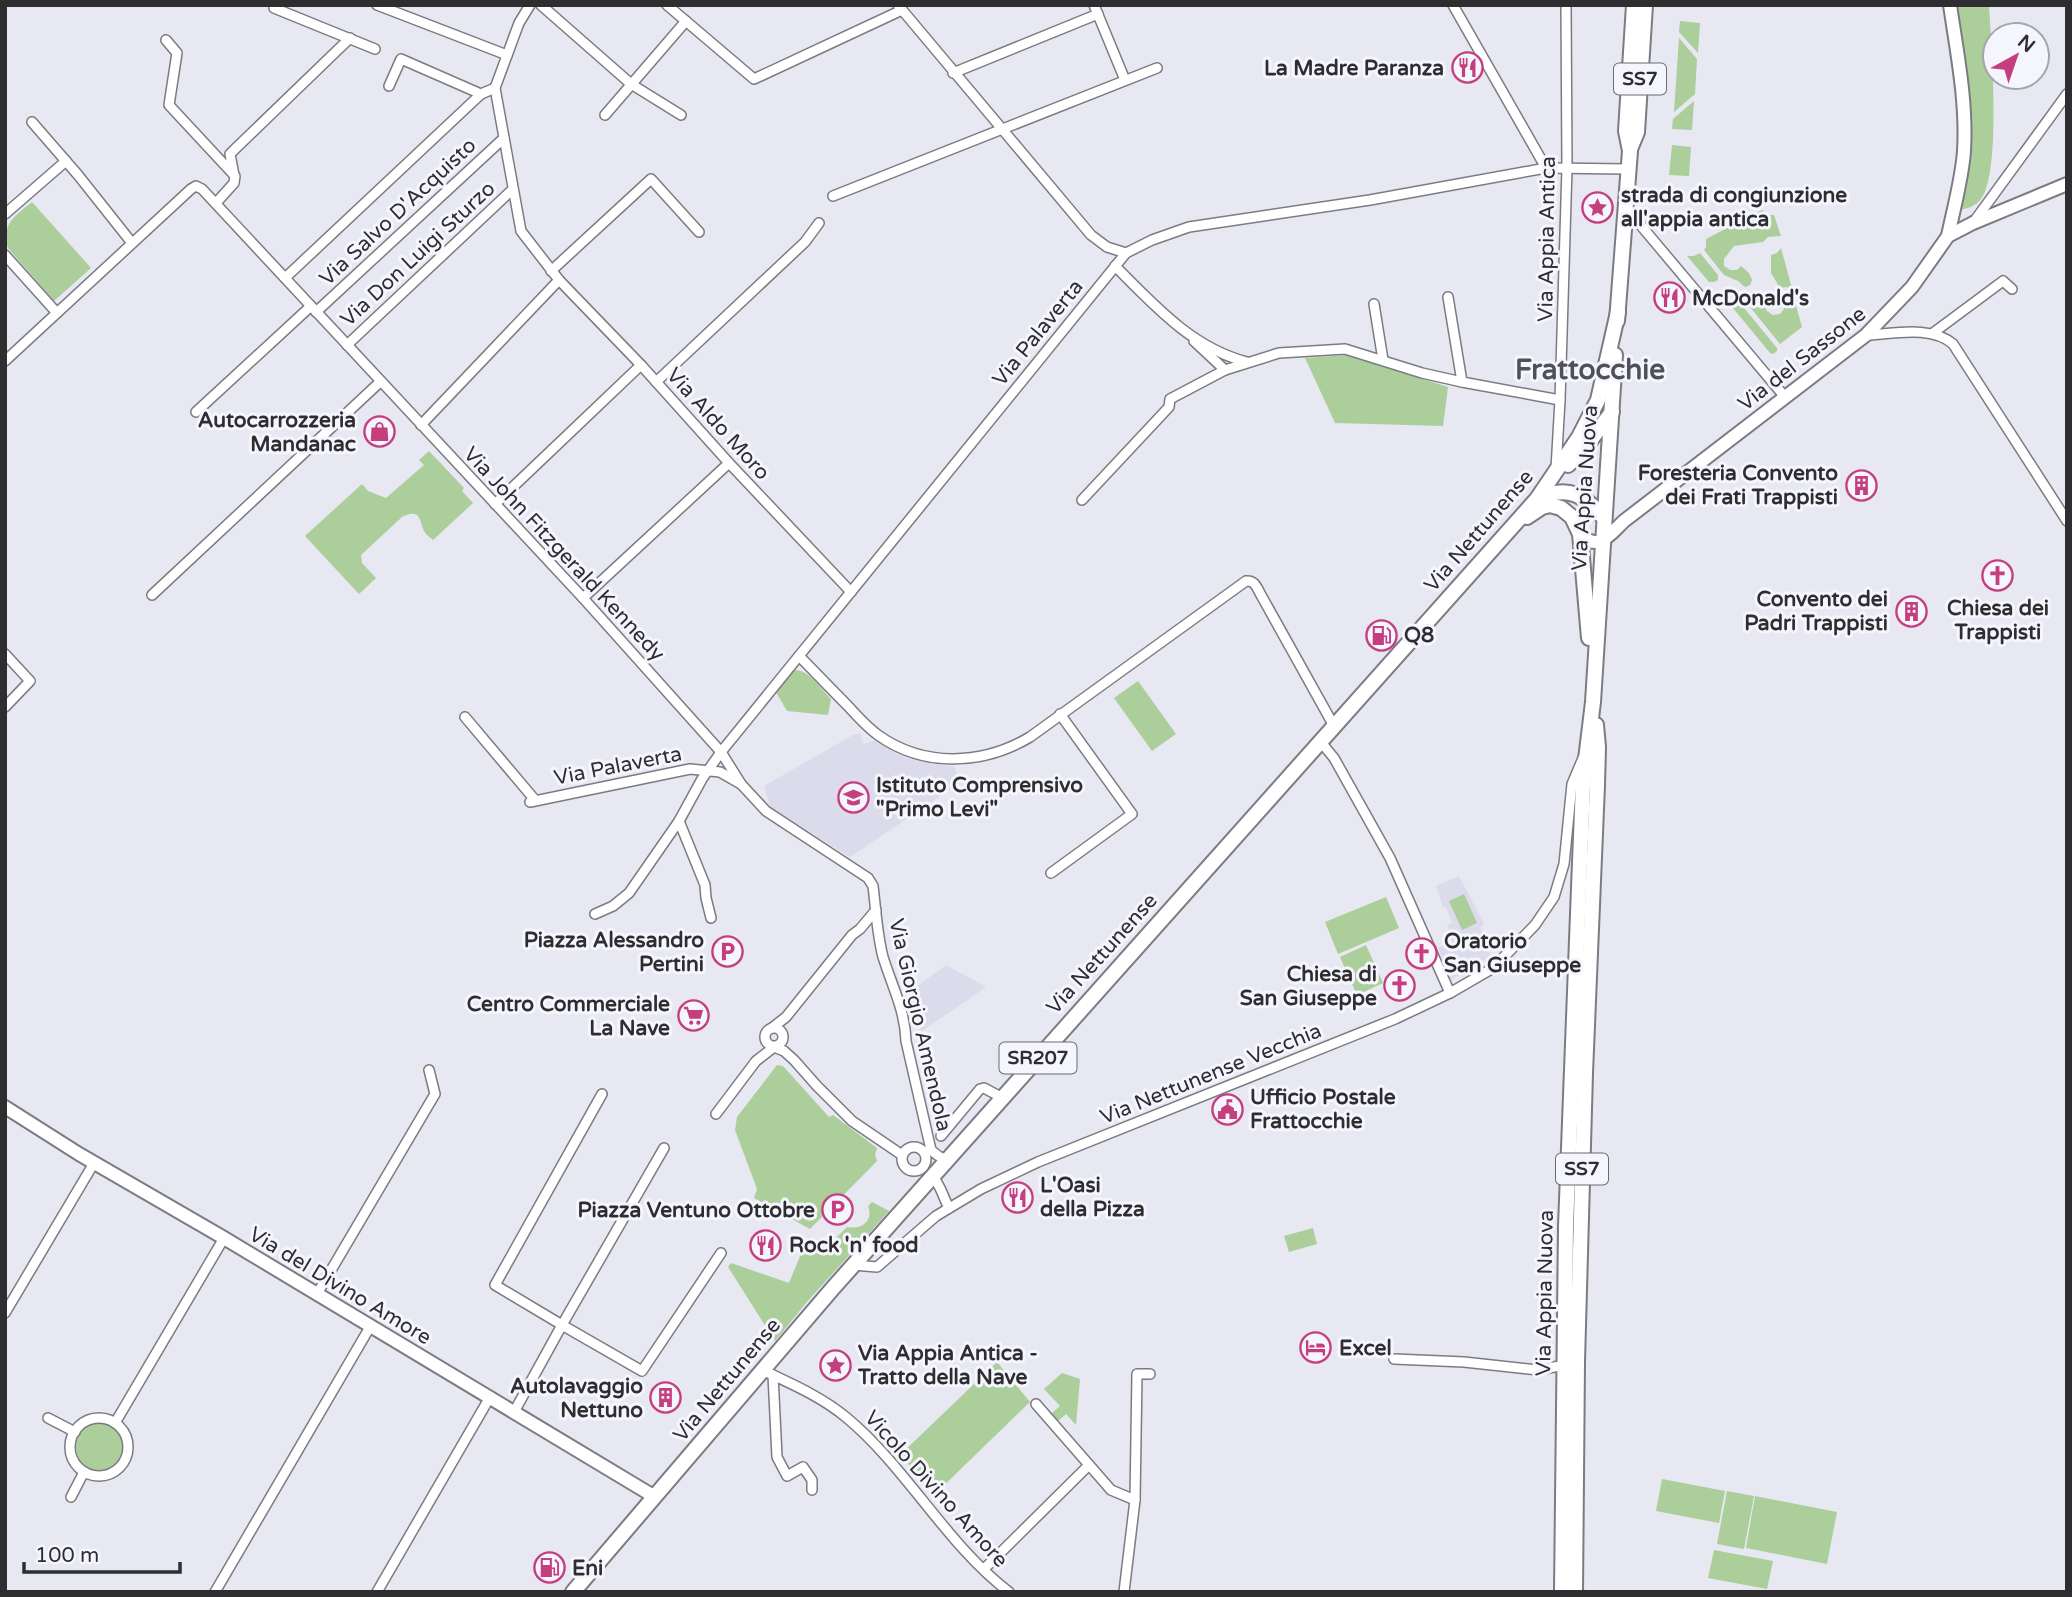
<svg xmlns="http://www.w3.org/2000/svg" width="2072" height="1597" font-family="'Varela Round',sans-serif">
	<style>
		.built { fill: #dbdbec }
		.green { fill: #abce9a }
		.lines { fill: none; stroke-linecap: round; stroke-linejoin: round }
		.street-casing { stroke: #7b7b83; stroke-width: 12 }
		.secondary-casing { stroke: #7b7b83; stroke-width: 16 }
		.primary-casing { stroke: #7b7b83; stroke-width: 18 }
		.street { stroke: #fff; stroke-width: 9 }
		.secondary { stroke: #fff; stroke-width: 12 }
		.primary { stroke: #fff; stroke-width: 14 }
		.labels { text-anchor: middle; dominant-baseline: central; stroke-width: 6; stroke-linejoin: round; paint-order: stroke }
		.shield { fill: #f5f5fe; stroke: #6a6a6e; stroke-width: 2 }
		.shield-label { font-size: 19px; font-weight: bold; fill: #2e2e31 }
		.poi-label { font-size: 21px; font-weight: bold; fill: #2e2e31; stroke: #f5f5fe; text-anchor: start }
		.street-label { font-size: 21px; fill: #2e2e31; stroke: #f5f5fe }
		.district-label { font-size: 28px; font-weight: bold; fill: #505058; stroke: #f5f5fe }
	</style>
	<rect width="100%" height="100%" fill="#e7e8f1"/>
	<g class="built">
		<polygon points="860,733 863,744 877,740 894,753 910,759 954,767 961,782 850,857 770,807 764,786 853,735"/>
		<polygon points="1459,876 1484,924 1480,928 1483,932 1475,940 1492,955 1486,962 1483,960 1451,980 1438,948 1453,942 1447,925 1452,923 1446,907 1443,907 1436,886"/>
		<polygon points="946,965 986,987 921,1032 911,991"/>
	</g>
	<g class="green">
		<path d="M 1954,5 L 1989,5 C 1991,44 2002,171 1981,199 C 1976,206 1965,210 1957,210 L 1970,156 L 1971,125 Z"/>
		<polygon points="1680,21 1700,23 1698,53 1679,32"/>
		<polygon points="1679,38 1697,59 1695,94 1674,112"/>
		<polygon points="1694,101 1692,130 1672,129 1673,119"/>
		<polygon points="1672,145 1691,147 1689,176 1669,175"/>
		<path d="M 32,202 L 91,268 L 54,301 L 8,248 C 0,225 16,215 32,202 Z"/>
		<polygon points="1762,210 1769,215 1774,215 1781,236 1768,237 1763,242 1734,246 1724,259 1724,266 1730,270 1737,270 1741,266 1749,273 1752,280 1750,285 1745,287 1738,281 1724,275 1704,250 1706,247 1706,239"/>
		<polygon points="1781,248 1793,292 1787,287 1780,288 1771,273 1771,255 1777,253"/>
		<polygon points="1700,253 1718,275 1718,280 1714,282 1709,282 1687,256 1694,256"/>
		<polygon points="1752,291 1758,293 1767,311 1773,315 1780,314 1784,309 1784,305 1790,304 1794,299 1802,327 1780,344 1746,302 1746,294"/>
		<polygon points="1736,301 1739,302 1777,348 1777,351 1773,354 1770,353 1733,308 1733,305"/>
		<polygon points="1348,355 1448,387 1443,426 1335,423 1305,358"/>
		<path d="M 429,451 L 464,488 L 462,491 L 473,503 L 433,540 C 430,537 426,535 424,531 C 419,520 421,508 402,517 L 361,555 L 362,563 L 376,578 L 359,594 L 305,536 L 362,484 L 368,491 L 386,498 L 424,465 L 419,460 Z"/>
		<path d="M 794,670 C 810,670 820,688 831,699 L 828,715 L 787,711 L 776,692 Z"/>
		<polygon points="1138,681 1176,734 1152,751 1114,698"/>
		<polygon points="1464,894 1477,923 1462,930 1449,901"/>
		<polygon points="1386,897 1399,928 1338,954 1325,922"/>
		<polygon points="1366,945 1383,983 1357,995 1340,957"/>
		<polygon points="777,1065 783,1066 829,1117 833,1115 877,1148 875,1155 877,1161 810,1229 754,1198 757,1189 735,1130 737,1117"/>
		<path d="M 872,1202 L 889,1211 L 806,1303 L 775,1341 L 728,1267 L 731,1263 L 789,1283 L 808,1237 L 817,1240 L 826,1248 L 847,1227 C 861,1230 874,1221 868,1206 Z"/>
		<polygon points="1313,1228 1317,1244 1289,1252 1284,1236"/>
		<polygon points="997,1362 1030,1402 935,1494 900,1455"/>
		<polygon points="1062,1373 1080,1379 1076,1425 1066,1414 1058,1421 1051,1414 1060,1406 1044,1389"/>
		<circle cx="100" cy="1447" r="24"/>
		<polygon points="1662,1479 1725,1491 1719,1523 1656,1511"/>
		<polygon points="1727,1491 1754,1496 1744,1549 1717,1544"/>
		<polygon points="1755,1496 1837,1512 1827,1564 1746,1548"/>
		<polygon points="1714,1550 1773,1561 1767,1589 1708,1578"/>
	</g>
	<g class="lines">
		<defs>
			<g id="street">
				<polyline points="377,5 507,55"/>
				<polyline points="530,5 519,23 495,88 521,231 559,280 641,365 729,463 851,592"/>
				<polyline points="541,5 631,84 681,115"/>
				<polyline points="667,5 754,79 902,10"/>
				<polyline points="898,5 1091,235 1107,247 1126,253"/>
				<polyline points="1094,5 1125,80"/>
				<polyline points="1453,5 1546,168"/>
				<polyline points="274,8 375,49"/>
				<polyline points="166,40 177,53 169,105 235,176 234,183 216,203"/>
				<polyline points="953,73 1098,14"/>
				<polyline points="389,86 401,59 481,94 495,88"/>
				<polyline points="605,115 686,21"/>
				<polyline points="32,122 78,175 132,243"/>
				<polyline points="234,175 230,154 234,150 350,38"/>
				<polyline points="833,196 1157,68"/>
				<polyline points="1627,209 1785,397"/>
				<polyline points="5,214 66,161"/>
				<polyline points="1973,223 2067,94"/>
				<polyline points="5,255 57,313"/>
				<path d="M 1115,266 C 1154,305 1192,348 1247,362"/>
				<polyline points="551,271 651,179 699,232"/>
				<polyline points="285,278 481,94"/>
				<polyline points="1448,297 1462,382"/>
				<polyline points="1374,304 1383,360"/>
				<polyline points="316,312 504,138"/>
				<polyline points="1933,333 2003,281 2012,289"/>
				<path d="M 1866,335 C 1893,334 1931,325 1953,344 L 2067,521"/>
				<polyline points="1194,341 1225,370"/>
				<polyline points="347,345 513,189"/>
				<polyline points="5,361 191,189 196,186 202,189 583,598 721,752 741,784"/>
				<polyline points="656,382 805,242 819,223"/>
				<polyline points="196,412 311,306"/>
				<polyline points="421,425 559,280"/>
				<polyline points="1556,469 1560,400 1567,168 1566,5"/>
				<polyline points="1082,500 1169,407 1170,399 1225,370 1279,353 1345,349 1422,373 1462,382 1560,400"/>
				<polyline points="495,504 641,365"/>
				<polyline points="152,595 380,382"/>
				<polyline points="583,598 729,463"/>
				<polyline points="5,654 30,681 5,707"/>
				<path d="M 799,656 C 815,672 831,689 848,706 C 857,716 867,727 878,735 C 924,768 983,765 1030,737 L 1246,581 C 1255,580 1257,588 1261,595 L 1334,726"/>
				<polyline points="465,717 535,800"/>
				<polyline points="1320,741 1334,758 1390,858 1450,993"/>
				<path d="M 530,802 L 690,769 L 720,772 L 741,784 L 766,811 L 868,878 L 873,886 C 876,910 877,934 883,957 C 892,986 905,1010 906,1041 L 931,1150 C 937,1155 941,1160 949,1157"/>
				<polyline points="679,821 705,885 706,898 711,918"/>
				<polyline points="1051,873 1132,814 1060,714"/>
				<polyline points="595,914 613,906 629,893 679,821 702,779 721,752 1126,253 1152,240 1189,227 1370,200 1546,168 1628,169"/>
				<circle cx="774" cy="1037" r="9"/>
				<polyline points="772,1028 786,1017 852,935 860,929 876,910"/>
				<polyline points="716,1114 756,1061 774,1047 784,1051 794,1060 817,1086 852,1121 902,1155"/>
				<polyline points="941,1136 980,1089 984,1088 1001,1097"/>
				<circle cx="914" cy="1159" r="12"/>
				<polyline points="664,1148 562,1325 642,1371 721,1253"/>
				<path d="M 933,1177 C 941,1186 943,1197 949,1208"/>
				<polyline points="853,1265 877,1267 936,1216 981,1189 1038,1162 1395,1019 1450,993 1493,968 1535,925 1554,897 1564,864 1572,784 1583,758"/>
				<polyline points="317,1294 435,1094 429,1070"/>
				<polyline points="5,1313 94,1163"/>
				<polyline points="1394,1359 1464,1362 1538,1370 1565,1365"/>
				<path d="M 762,1370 C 792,1384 822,1397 847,1418 C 907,1468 947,1545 1009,1592"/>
				<polyline points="773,1375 777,1457 787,1476 803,1467 812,1480 812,1490"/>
				<polyline points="1036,1404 1111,1490 1135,1500"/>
				<polyline points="514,1412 562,1325 495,1285 602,1094"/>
				<circle cx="99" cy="1447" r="29"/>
				<polyline points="48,1418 75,1432"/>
				<polyline points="115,1423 224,1238"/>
				<polyline points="71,1497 84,1472"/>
				<polyline points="984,1569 1089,1465"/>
				<polyline points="215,1592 370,1327"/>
				<polyline points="377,1592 490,1397"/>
				<polyline points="1124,1592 1135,1500 1137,1374 1150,1374"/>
			</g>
			<g id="secondary">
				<path d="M 1948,236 C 1954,207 1962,179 1964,151 C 1967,102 1957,53 1950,5"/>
				<path d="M 1580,534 C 1598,553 1610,534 1624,521 L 1866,335 L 1912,287 L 1948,236 L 1973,223 L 2067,184"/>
				<polyline points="5,1107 79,1154 224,1238 655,1497"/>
			</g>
			<g id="primary">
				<polyline points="1630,149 1637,132 1645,5"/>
				<polyline points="1617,321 1630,151 1626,131 1634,5"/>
				<polyline points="1568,465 1583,450 1612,412"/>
				<path d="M 1539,498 C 1569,485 1584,495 1604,518"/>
				<polyline points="1527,517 1542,507 1550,505 1561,508 1572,517 1580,534 1589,638"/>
				<polyline points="573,1592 833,1288 1537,499 1579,437 1598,400 1618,312"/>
				<polyline points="1562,1592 1566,1226 1583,784 1593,702 1615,355"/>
				<polyline points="1575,1592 1577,1362 1585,1073 1597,785 1598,747 1596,725"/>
			</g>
		</defs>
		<use href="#street" class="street-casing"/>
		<use href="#secondary" class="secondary-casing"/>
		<use href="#primary" class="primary-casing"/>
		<use href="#street" class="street"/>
		<use href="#secondary" class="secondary"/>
		<use href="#primary" class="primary"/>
	</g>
	<defs>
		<symbol id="restaurant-ring" viewBox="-11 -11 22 22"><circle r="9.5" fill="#f5f5fe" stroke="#c53f80" stroke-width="1.5"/><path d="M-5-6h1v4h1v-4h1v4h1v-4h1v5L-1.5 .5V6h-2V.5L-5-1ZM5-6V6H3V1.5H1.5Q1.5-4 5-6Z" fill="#c53f80"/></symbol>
		<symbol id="sight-ring" viewBox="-11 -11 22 22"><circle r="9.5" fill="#f5f5fe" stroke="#c53f80" stroke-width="1.5"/><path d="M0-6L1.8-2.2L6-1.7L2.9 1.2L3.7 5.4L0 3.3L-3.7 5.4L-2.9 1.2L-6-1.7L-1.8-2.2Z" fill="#c53f80"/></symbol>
		<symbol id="shop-ring" viewBox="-11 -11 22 22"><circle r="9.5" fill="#f5f5fe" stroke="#c53f80" stroke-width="1.5"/><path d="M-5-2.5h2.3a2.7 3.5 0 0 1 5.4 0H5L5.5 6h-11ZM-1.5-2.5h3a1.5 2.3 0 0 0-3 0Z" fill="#c53f80"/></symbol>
		<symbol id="building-ring" viewBox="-11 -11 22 22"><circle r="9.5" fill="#f5f5fe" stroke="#c53f80" stroke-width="1.5"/><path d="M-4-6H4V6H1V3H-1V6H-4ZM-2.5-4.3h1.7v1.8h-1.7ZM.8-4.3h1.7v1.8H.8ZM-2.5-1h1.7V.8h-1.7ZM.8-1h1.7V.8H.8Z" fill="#c53f80"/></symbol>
		<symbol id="church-ring" viewBox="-11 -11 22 22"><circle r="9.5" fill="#f5f5fe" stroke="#c53f80" stroke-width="1.5"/><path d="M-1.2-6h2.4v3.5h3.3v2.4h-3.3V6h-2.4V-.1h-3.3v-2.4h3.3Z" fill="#c53f80"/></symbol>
		<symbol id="fuel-ring" viewBox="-11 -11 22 22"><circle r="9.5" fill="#f5f5fe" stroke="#c53f80" stroke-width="1.5"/><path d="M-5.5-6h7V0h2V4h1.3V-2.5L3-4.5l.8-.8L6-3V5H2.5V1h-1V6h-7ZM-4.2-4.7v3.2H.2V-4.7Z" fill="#c53f80"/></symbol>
		<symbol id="school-ring" viewBox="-11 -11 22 22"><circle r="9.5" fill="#f5f5fe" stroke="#c53f80" stroke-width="1.5"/><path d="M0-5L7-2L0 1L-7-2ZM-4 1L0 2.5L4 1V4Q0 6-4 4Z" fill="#c53f80"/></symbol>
		<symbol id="parking-ring" viewBox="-11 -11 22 22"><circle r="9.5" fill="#f5f5fe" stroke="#c53f80" stroke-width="1.5"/><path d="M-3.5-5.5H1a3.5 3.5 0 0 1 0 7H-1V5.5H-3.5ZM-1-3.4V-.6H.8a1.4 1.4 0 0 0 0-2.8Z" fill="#c53f80"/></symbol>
		<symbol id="supermarket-ring" viewBox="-11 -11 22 22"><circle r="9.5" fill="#f5f5fe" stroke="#c53f80" stroke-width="1.5"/><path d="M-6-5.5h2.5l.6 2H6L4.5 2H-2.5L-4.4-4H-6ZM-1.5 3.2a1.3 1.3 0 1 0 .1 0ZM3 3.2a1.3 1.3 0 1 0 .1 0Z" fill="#c53f80"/></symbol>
		<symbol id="civic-ring" viewBox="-11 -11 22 22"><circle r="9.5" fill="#f5f5fe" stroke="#c53f80" stroke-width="1.5"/><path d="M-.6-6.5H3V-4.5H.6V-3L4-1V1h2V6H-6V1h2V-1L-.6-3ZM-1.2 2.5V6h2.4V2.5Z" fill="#c53f80"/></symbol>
		<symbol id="hotel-ring" viewBox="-11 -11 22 22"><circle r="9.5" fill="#f5f5fe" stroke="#c53f80" stroke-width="1.5"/><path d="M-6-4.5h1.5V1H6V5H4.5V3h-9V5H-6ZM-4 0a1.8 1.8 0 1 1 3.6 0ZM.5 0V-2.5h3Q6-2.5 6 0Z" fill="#c53f80"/></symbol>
	</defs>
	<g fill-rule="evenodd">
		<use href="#restaurant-ring" x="1450" y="50" width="35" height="35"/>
		<use href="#sight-ring" x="1580" y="190" width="35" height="35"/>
		<use href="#restaurant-ring" x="1652" y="280" width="35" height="35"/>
		<use href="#shop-ring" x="362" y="414" width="35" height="35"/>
		<use href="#building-ring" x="1844" y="468" width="35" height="35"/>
		<use href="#church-ring" x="1980" y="558" width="35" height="35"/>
		<use href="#building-ring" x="1894" y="594" width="35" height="35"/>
		<use href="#fuel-ring" x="1364" y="618" width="35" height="35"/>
		<use href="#school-ring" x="836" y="780" width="35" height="35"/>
		<use href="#parking-ring" x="710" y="934" width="35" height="35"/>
		<use href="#church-ring" x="1404" y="936" width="35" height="35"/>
		<use href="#church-ring" x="1382" y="968" width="35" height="35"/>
		<use href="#supermarket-ring" x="676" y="998" width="35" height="35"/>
		<use href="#civic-ring" x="1210" y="1092" width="35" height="35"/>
		<use href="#restaurant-ring" x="1000" y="1180" width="35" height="35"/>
		<use href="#parking-ring" x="820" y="1192" width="35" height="35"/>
		<use href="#restaurant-ring" x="748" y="1228" width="35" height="35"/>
		<use href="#hotel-ring" x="1298" y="1330" width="35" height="35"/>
		<use href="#sight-ring" x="818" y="1348" width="35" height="35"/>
		<use href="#building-ring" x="648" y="1380" width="35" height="35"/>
		<use href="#fuel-ring" x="532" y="1550" width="35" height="35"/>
	</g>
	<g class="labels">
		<g class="shield">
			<rect x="1614" y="63.5" width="52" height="31" rx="5"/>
			<rect x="999.5" y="1042.5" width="77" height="31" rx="5"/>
			<rect x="1556" y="1153.5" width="52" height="31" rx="5"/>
		</g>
		<g class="shield-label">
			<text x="1640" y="79">SS7</text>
			<text x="1038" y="1058">SR207</text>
			<text x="1582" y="1169">SS7</text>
		</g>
		<g class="poi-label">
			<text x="1444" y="68" text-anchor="end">La Madre Paranza</text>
			<text x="1621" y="195">strada di congiunzione<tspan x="1621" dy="24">all'appia antica</tspan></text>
			<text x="1692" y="298">McDonald's</text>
			<text x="356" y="420" text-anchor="end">Autocarrozzeria<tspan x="356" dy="24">Mandanac</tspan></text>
			<text x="1838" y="473" text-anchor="end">Foresteria Convento<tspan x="1838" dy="24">dei Frati Trappisti</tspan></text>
			<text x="1888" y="599" text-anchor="end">Convento dei<tspan x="1888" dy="24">Padri Trappisti</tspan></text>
			<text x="1998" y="608" text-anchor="middle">Chiesa dei<tspan x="1998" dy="24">Trappisti</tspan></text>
			<text x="1404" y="635">Q8</text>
			<text x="876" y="785">Istituto Comprensivo<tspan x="876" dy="24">"Primo Levi"</tspan></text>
			<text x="704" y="940" text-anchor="end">Piazza Alessandro<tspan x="704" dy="24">Pertini</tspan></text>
			<text x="1444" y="941">Oratorio<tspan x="1444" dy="24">San Giuseppe</tspan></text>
			<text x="1377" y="974" text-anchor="end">Chiesa di<tspan x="1377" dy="24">San Giuseppe</tspan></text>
			<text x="670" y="1004" text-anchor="end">Centro Commerciale<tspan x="670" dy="24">La Nave</tspan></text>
			<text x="1250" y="1097">Ufficio Postale<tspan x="1250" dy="24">Frattocchie</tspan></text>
			<text x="1040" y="1185">L'Oasi<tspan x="1040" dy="24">della Pizza</tspan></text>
			<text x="815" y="1210" text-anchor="end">Piazza Ventuno Ottobre</text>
			<text x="789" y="1245">Rock 'n' food</text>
			<text x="1339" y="1348">Excel</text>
			<text x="858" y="1353">Via Appia Antica -<tspan x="858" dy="24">Tratto della Nave</tspan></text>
			<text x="643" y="1386" text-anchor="end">Autolavaggio<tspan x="643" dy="24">Nettuno</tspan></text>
			<text x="572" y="1568">Eni</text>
		</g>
		<g class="street-label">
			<text transform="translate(398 212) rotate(-43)">Via Salvo D'Acquisto</text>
			<text transform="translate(1547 239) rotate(-89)">Via Appia Antica</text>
			<text transform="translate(418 254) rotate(-43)">Via Don Luigi Sturzo</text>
			<text transform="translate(1038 333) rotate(-51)">Via Palaverta</text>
			<text transform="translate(1802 359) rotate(-38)">Via del Sassone</text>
			<text transform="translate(718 424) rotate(48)">Via Aldo Moro</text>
			<text transform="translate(1585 488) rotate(-86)">Via Appia Nuova</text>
			<text transform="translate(1479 531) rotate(-49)">Via Nettunense</text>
			<text transform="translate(564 554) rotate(47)">Via John Fitzgerald Kennedy</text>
			<text transform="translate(618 766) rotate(-11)">Via Palaverta</text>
			<text transform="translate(1102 954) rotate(-48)">Via Nettunense</text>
			<text transform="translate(920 1025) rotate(77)">Via Giorgio Amendola</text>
			<text transform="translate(1211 1074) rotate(-22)">Via Nettunense Vecchia</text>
			<text transform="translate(340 1286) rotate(31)">Via del Divino Amore</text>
			<text transform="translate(1545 1293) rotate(-89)">Via Appia Nuova</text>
			<text transform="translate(727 1380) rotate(-50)">Via Nettunense</text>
			<text transform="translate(936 1489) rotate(48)">Vicolo Divino Amore</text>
		</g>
		<g class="district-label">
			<text x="1590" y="370">Frattocchie</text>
		</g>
	</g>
	<rect width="2072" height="1597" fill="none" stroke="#2e2e31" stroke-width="14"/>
	<g transform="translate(2016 56) rotate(40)"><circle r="33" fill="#f5f5fe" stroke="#a5a5ac" stroke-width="2"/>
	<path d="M0-5L12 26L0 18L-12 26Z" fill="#c53f80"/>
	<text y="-10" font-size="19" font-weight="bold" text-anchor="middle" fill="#2e2e31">N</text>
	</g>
	<path d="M24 1562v10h156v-10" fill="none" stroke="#2e2e31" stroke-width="3.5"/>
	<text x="35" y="1562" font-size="21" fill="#2e2e31" stroke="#f5f5fe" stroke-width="5" paint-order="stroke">100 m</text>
</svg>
